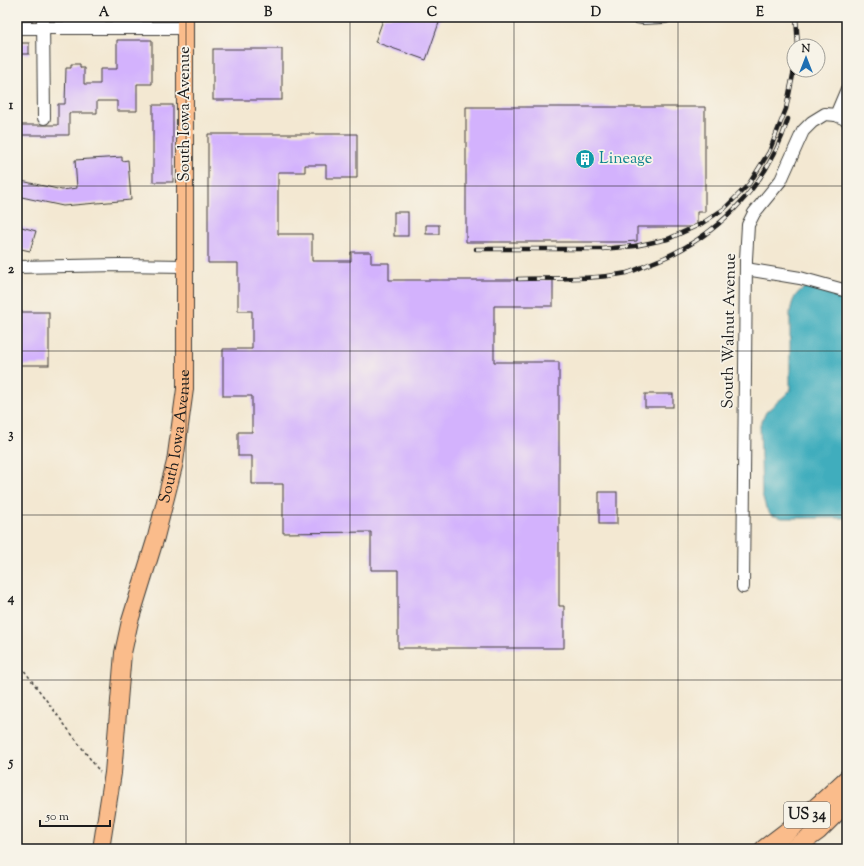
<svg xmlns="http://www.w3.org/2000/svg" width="864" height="866" font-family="'Sorts Mill Goudy',serif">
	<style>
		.water { fill: #40adbd; stroke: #2e646c }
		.building { fill: #d3b2fd }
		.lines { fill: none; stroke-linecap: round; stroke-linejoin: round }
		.minor-casing { stroke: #3c3b37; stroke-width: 14 }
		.major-casing { stroke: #3c3b37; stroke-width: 18 }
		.highway-casing { stroke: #3c3b37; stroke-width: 20 }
		.path { stroke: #3c3b37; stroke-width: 1.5; stroke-dasharray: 3 3; stroke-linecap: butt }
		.minor { stroke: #fff; stroke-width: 12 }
		.major { stroke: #fabc8b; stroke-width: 16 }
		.highway { stroke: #fabc8b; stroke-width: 18 }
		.rail-casing { stroke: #1c1c1c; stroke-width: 4.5 }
		.rail { stroke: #f7f3e8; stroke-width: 3; stroke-dasharray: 9; stroke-linecap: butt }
		.grid { fill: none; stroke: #1c1c1c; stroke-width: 1; stroke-opacity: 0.55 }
		.labels { text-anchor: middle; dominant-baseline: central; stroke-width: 3.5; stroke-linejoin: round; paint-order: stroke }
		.shield { fill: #f7f3e8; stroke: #5e5c59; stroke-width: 1 }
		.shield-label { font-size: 15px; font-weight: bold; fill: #1c1c1c }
		.street-label { font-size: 16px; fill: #1c1c1c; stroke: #f7f3e8 }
		.culture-label { font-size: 16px; fill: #0d838f; stroke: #f7f3e8; text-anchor: start }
		.neatline { fill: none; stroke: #1c1c1c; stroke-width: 1.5 }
		.grid-label { font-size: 13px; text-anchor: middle; font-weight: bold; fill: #1c1c1c }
	</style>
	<rect width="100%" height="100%" fill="#f7f3e8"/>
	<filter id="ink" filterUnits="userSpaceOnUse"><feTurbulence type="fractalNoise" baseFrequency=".025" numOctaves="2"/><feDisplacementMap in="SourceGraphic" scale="8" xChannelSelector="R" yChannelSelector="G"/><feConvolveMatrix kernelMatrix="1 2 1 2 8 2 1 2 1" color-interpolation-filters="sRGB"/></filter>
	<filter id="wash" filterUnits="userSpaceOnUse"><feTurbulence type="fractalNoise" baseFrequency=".012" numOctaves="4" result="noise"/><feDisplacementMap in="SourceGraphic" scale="16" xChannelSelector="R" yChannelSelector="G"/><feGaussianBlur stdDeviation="0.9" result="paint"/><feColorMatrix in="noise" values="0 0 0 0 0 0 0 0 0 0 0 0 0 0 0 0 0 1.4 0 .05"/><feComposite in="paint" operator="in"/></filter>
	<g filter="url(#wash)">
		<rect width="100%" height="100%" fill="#f3e8d2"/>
		<path class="water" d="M 811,286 L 847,295 L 847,518 L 782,518 L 771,515 L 766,508 L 762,494 L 760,425 L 766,412 L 790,391 L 790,313 C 792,300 796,289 811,286 Z"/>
		<g id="blocks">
			<g class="building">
				<polygon points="384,17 441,17 426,60 375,42"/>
				<polygon points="117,40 152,40 152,84 137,84 137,111 117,111 117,101 97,101 97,113 69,113 69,135 17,135 17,125 58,125 58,104 65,104 66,68 71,68 71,64 80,64 80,68 84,68 84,84 100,84 100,69 117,69"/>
				<rect x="17" y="43" width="12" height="11"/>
				<rect x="213" y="49" width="69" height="51"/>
				<rect x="153" y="105" width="20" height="77"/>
				<polygon points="466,107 705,107 705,212 697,212 697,225 692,227 637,227 637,241 624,242 466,242"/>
				<polygon points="208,134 357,134 357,178 326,178 326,165 305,165 305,172 278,172 278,234 312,234 312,261 351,261 351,252 371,252 371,263 389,263 389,280 553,280 553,306 494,306 494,362 559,362 559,606 564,606 564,648 398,648 398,570 371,570 371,532 283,533 283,484 252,484 252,456 238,456 238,432 252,432 252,396 223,396 223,349 252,349 252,311 238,311 238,263 208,263"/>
				<polygon points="122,157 122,161 128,160 131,200 63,206 17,196 17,180 62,190 77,188 75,160"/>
				<rect x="394" y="212" width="14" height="24"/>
				<rect x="426" y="225" width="13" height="9"/>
				<polygon points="18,226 36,231 30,251 17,248 17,232"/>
				<rect x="17" y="312" width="32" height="53"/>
				<rect x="645" y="394" width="28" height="13"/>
				<rect x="599" y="492" width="18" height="32"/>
			</g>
		</g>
	</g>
	<g filter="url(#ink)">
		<use href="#blocks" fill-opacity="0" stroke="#3c3b37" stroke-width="1"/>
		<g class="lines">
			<defs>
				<g id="minor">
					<polyline points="43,17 44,118"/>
					<polyline points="636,17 641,18 665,17"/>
					<polyline points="17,28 185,28"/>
					<polyline points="836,115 847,89"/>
					<polyline points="17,267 119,265 185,266"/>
					<polyline points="746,269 800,278 847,291"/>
					<polyline points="743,587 746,259 748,225 754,213 781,180 803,131 812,122 825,114 836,115 847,120"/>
				</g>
				<g id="major">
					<path id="s1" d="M 101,849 L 113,773 L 123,653 L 130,621 L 156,537 L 175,462 L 185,389 L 185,17"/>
				</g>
				<g id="highway">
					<path d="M 764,849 C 793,828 821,804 847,779"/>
					<polyline points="793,849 818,831 847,802"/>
				</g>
			</defs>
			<use href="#minor" class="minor-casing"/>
			<use href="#major" class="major-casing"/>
			<use href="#highway" class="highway-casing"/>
			<polyline class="path" points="17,661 100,772"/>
			<use href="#minor" class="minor"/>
			<use href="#major" class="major"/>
			<use href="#highway" class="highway"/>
			<defs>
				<g id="rail">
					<polyline points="796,17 798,46"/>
					<polyline points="476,249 602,249 635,246 668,239 701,224 725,208 749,184 769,152 786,109 794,70"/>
					<path d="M 518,279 C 554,278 591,280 627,273 C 634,271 642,267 649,264 C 715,240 768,186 788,119"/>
				</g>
			</defs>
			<use href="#rail" class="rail-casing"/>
			<use href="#rail" class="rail"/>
		</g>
	</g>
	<path class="grid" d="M 186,17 L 186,849M 350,17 L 350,849M 514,17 L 514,849M 678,17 L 678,849M 17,186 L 847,186M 17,351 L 847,351M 17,515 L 847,515M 17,680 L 847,680"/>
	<defs>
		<symbol id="building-disc" viewBox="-11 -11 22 22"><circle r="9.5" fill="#0f9aa8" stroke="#f7f3e8"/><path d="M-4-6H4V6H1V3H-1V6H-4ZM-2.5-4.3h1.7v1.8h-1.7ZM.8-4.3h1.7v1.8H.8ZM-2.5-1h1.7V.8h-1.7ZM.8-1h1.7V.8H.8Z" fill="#fff"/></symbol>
	</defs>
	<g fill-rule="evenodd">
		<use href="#building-disc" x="574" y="148" width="22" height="22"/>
	</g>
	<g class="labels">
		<rect class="shield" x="784" y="802" width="46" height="26" rx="3"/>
		<g class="shield-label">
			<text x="807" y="815">US 34</text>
		</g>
		<g class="street-label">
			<text transform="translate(185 114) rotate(-90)">South Iowa Avenue</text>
			<text transform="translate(730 331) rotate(-89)">South Walnut Avenue</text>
			<text stroke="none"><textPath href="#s1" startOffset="421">South Iowa Avenue</textPath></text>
		</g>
		<g class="culture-label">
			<text x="599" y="159">Lineage</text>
		</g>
	</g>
	<rect width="864" height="866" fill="none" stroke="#f7f3e8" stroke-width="44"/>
	<g transform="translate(806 58)"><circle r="19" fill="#f7f3e8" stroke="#9f9d96"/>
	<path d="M0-3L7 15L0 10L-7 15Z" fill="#1f6fb2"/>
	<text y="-6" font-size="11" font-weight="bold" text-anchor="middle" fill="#1c1c1c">N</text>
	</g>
	<path d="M40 820v6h70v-6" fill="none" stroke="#1c1c1c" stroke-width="2"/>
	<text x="46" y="820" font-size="12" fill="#1c1c1c" stroke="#f7f3e8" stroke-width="3" paint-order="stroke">50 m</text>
	<rect x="22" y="22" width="820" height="822" class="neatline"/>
	<g class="grid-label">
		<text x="104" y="16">A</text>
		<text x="268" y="16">B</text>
		<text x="432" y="16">C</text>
		<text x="596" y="16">D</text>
		<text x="760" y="16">E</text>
		<text x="11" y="109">1</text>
		<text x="11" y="273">2</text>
		<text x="11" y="438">3</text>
		<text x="11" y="602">4</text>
		<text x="11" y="766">5</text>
	</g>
</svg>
